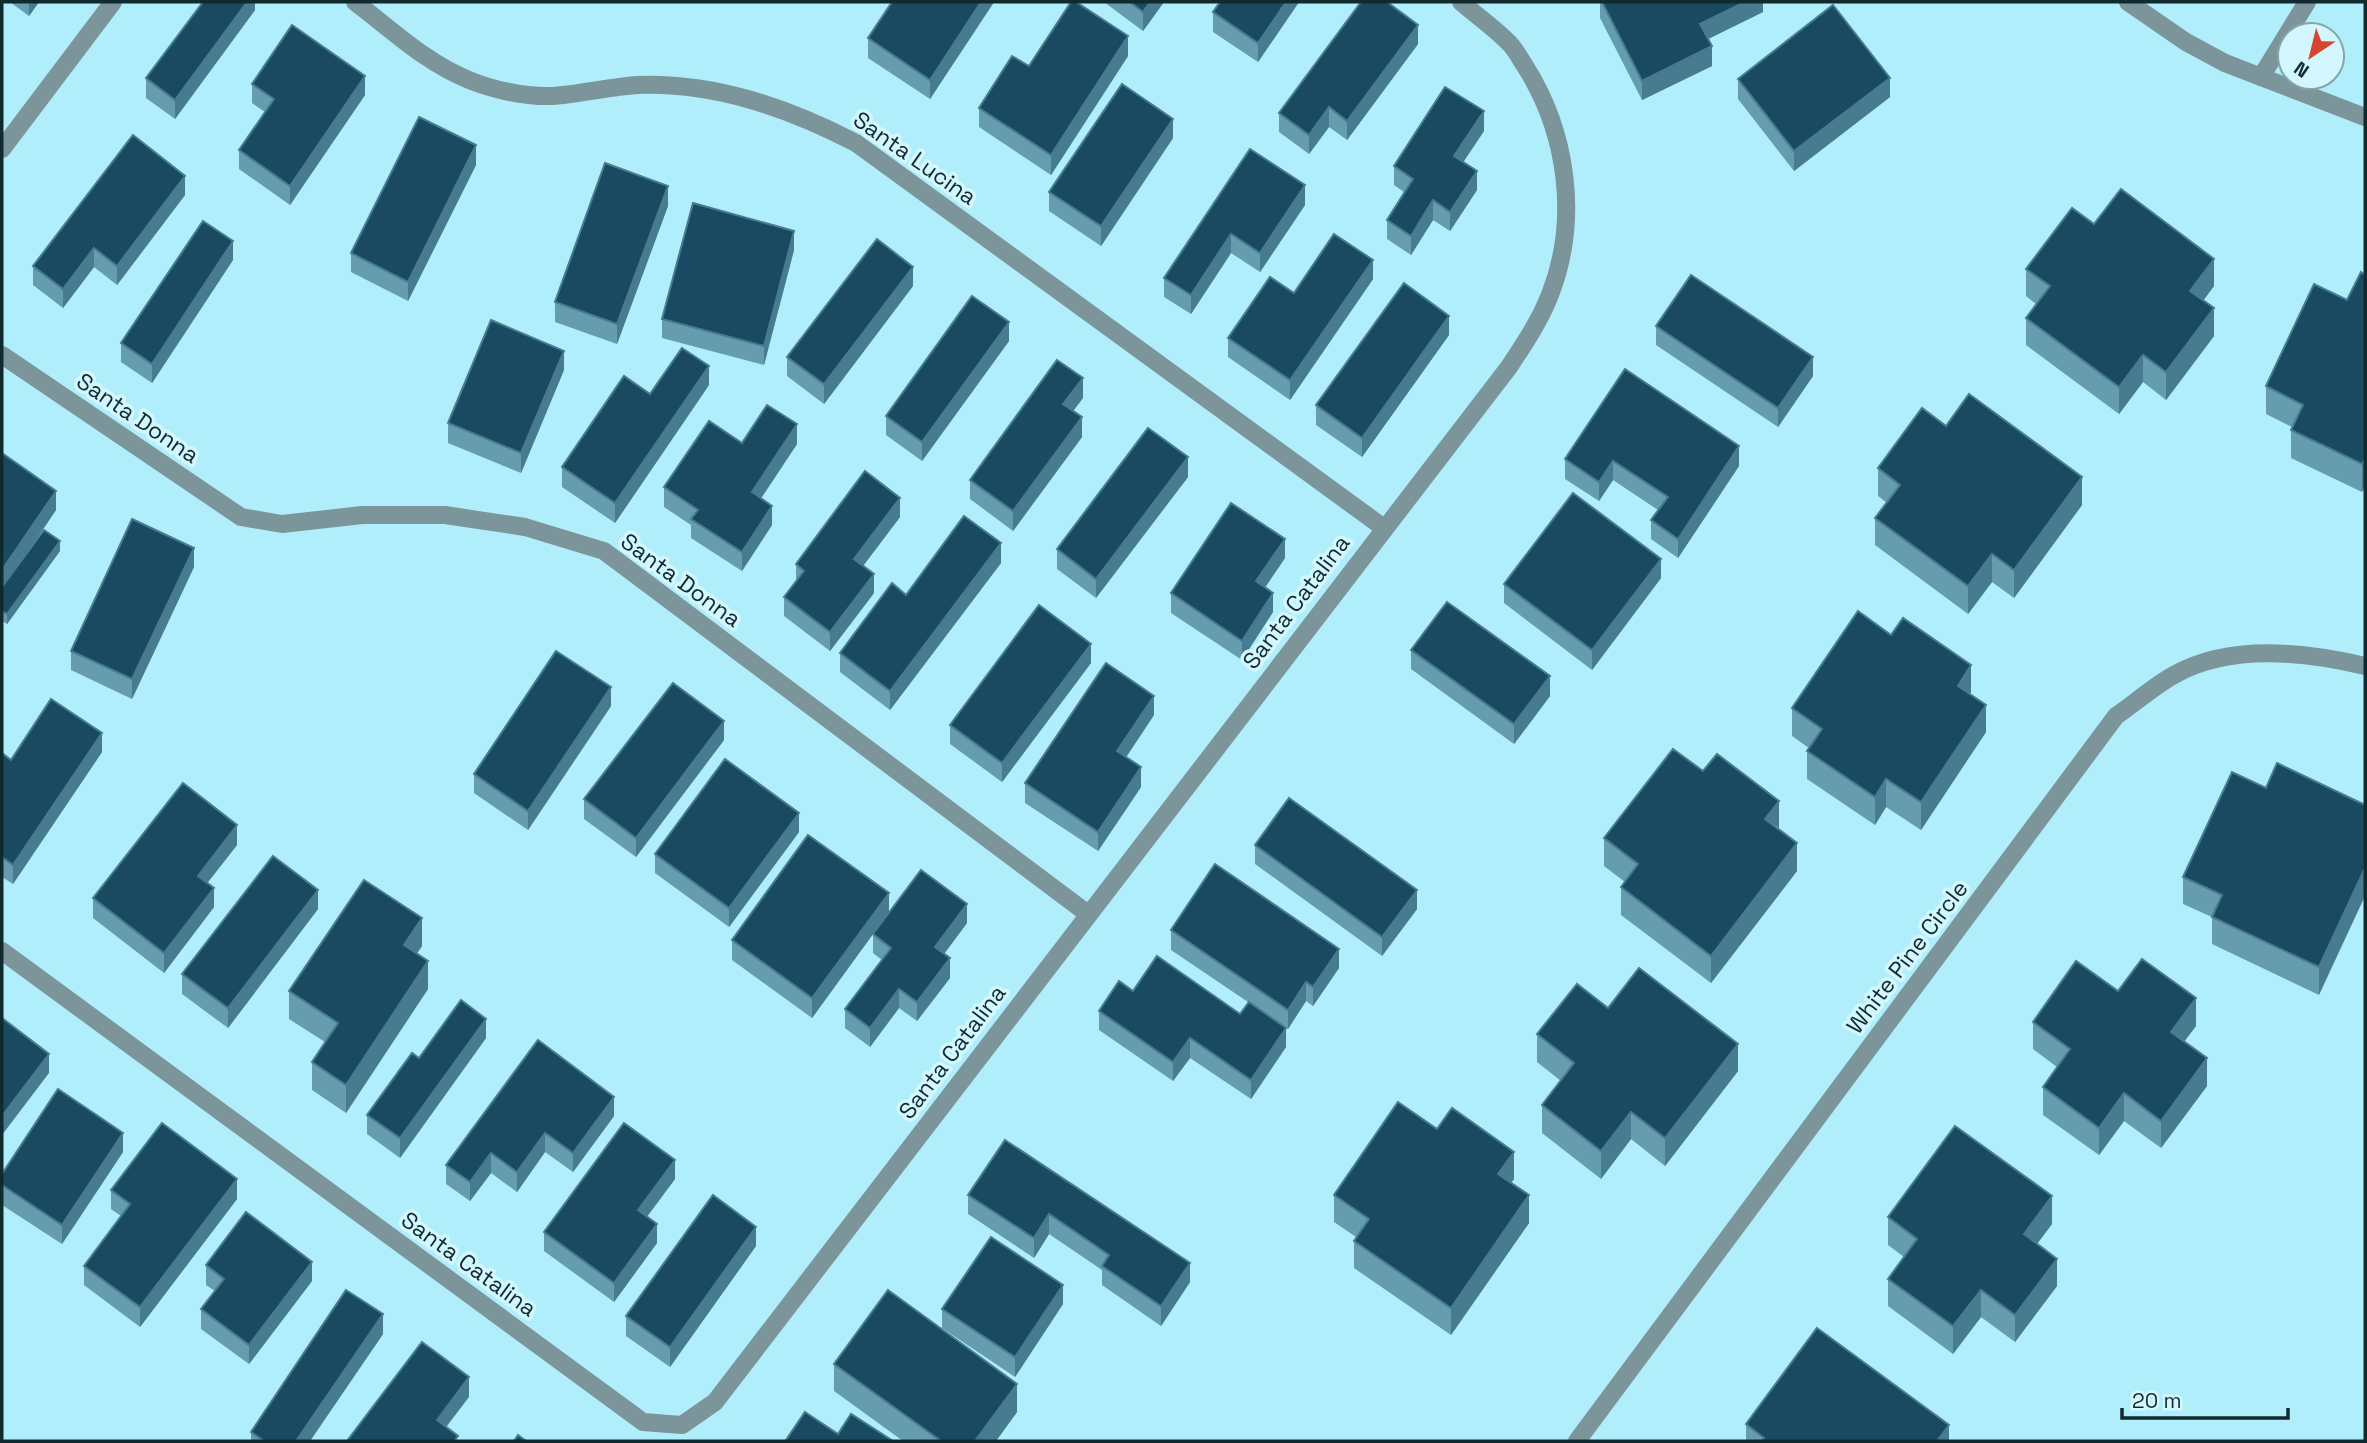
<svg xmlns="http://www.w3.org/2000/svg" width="2367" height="1443" font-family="'Space Grotesk',sans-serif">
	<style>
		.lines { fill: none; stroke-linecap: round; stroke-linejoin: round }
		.minor { stroke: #7c959a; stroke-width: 18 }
		.wall { fill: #659cae }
		.shaded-wall { fill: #477b8f }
		.building { fill: #194a61; stroke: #477b8f; stroke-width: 2 }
		.labels { text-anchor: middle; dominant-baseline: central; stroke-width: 7; stroke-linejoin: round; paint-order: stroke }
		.street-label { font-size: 23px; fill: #112a2f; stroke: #d3f7fe }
	</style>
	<rect width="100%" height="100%" fill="#b1eefb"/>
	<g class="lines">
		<g class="minor">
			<path d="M 355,2 C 391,29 426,63 469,80 C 493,90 526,97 552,96 C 581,94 609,87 637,85 C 715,82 788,108 856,143 L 1384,528"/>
			<polyline points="2128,2 2186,42 2225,63 2365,117"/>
			<polyline points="2261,77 2307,2"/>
			<polyline points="2,149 113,2"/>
			<polyline points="2,355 241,517 282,524 362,515 445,515 525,527 604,551 1088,914"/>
			<path d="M 2,951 L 643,1422 L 682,1425 L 715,1402 L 1509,367 C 1525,343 1541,319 1551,292 C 1579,218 1567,132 1525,66 C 1520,59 1516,50 1510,44 C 1496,29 1477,16 1461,2"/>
			<path d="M 1577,1441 L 2116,716 C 2135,703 2154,686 2174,675 C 2230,643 2306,652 2365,666"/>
		</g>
	</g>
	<g class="wall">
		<polygon points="10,2 39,2 29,16"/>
		<polygon points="255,2 255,10 175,119 146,98 146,78"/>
		<polygon points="994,2 930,99 868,58 868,38"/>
		<polygon points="1104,2 1164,2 1143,31"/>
		<polygon points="1220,2 1299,2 1258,62 1213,32 1213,12"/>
		<polygon points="1600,2 1763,2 1763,12 1708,39 1712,66 1642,100 1600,18"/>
		<polygon points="1418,44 1347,140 1329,127 1309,154 1279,132 1279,113"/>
		<polygon points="1128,56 1051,175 979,127 979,108 1029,66"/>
		<polygon points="1738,79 1890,97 1794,171 1738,99"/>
		<polygon points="252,84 365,95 290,205 239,169 239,150 265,112 252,103"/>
		<polygon points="1484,131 1463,162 1477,190 1450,231 1433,220 1411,255 1387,239 1387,220 1404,192 1394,185 1394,166"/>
		<polygon points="1173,138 1101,246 1049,211 1049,192"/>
		<polygon points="1250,149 1305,205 1260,272 1231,253 1191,314 1164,297 1164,278"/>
		<polygon points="476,165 408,301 351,272 351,253"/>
		<polygon points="185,195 117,285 94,267 63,308 33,285 33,266"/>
		<polygon points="668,206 617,344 555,322 555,302"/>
		<polygon points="2094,224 2214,286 2203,301 2214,336 2166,400 2143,382 2119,414 2026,345 2026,318 2036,304 2026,296 2026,269"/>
		<polygon points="794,250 764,365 662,338 662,319"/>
		<polygon points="233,260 152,383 121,362 121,343"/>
		<polygon points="2365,275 2365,486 2362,492 2291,458 2291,430 2292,427 2266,414 2266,386 2347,300"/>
		<polygon points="1373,279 1290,400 1228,357 1228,338 1294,293"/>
		<polygon points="913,286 824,404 787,376 787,357"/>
		<polygon points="1656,326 1813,376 1778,427 1656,345"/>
		<polygon points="1449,335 1362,457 1316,425 1316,405"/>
		<polygon points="1009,341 922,461 886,435 886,416"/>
		<polygon points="564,370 521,473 448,443 448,423"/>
		<polygon points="709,385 615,523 562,487 562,467 650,394"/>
		<polygon points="1083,398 1073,411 1082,437 1013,531 970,499 970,480"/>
		<polygon points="1946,426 2082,505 2014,598 1992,582 1968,614 1875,545 1875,518 1887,503 1878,496 1878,468"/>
		<polygon points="742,443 797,444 761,498 772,525 742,571 691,538 691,525 664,507 664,487"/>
		<polygon points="2,453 56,510 26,555 60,551 7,624 2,621"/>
		<polygon points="1565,459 1739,466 1678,558 1651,539 1651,520 1658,510 1613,480 1599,501 1565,479"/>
		<polygon points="1188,477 1096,598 1057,569 1057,549"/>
		<polygon points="900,517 863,566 874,593 830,651 784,616 784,597 796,581 796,564"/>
		<polygon points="1285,558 1265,587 1273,612 1242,660 1171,613 1171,593"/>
		<polygon points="1001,563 890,710 840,672 840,653 906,595"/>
		<polygon points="194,567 132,699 71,670 71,651"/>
		<polygon points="1661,578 1592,670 1504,603 1504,584"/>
		<polygon points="1411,650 1550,696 1514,744 1411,669"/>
		<polygon points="1091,663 1002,782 950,744 950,725"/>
		<polygon points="1971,692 1970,694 1986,732 1921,830 1886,807 1875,825 1807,779 1807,751 1809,748 1792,736 1792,708"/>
		<polygon points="611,706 528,830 474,793 474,774"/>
		<polygon points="1154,715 1126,757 1141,787 1098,851 1025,803 1025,783"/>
		<polygon points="724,740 636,857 584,819 584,799"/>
		<polygon points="102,752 13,884 2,877 2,753 11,760"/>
		<polygon points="2266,788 2365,805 2319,995 2212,944 2212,917 2183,904 2183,877"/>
		<polygon points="1778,829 1797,871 1711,983 1621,915 1621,887 1625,882 1604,866 1604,838"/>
		<polygon points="799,832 729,927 655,873 655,854"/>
		<polygon points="237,845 207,883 214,907 164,973 93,918 93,898"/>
		<polygon points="1255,845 1417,909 1382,956 1255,864"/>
		<polygon points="318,909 228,1028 182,994 182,974"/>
		<polygon points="889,912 812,1018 732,960 732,940"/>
		<polygon points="967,923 944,954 950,978 917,1021 899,1008 870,1047 845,1028 845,1009 882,960 873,953 873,934"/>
		<polygon points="1171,930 1339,968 1313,1006 1306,1001 1288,1029 1286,1028 1286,1047 1251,1099 1190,1058 1173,1081 1099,1030 1099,1011 1133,991 1240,1014 1248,1002 1171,950"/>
		<polygon points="422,946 417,953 428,989 346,1113 312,1090 312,1062 325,1042 289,1019 289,991"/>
		<polygon points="2118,991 2196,1026 2184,1041 2207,1086 2161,1148 2124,1121 2099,1155 2043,1115 2043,1087 2057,1067 2033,1049 2033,1022"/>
		<polygon points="1608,1008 1738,1071 1665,1166 1631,1139 1601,1179 1542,1133 1542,1105 1561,1081 1537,1062 1537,1034"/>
		<polygon points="486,1038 400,1158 367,1134 367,1115 419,1058"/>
		<polygon points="538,1040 614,1116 573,1172 545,1152 517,1192 491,1173 470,1201 446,1184 446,1165"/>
		<polygon points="1437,1129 1514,1179 1511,1183 1529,1223 1451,1335 1354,1268 1354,1241 1356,1237 1334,1222 1334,1195"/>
		<polygon points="1005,1140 1190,1282 1161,1326 1102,1285 1102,1270 1049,1234 1034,1258 968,1214 968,1195"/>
		<polygon points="123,1152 62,1244 2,1205 2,1174"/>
		<polygon points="675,1179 647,1216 657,1243 614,1302 544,1251 544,1232"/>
		<polygon points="111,1190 237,1199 140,1327 84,1285 84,1266 121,1216 111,1209"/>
		<polygon points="1888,1217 2052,1224 2037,1244 2057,1286 2015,1342 1981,1317 1953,1354 1888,1306 1888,1279 1904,1257 1888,1245"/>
		<polygon points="756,1246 670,1367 626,1336 626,1316"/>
		<polygon points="206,1265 312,1281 249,1364 201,1329 201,1309 215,1291 206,1285"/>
		<polygon points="1063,1304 1015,1377 942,1328 942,1309"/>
		<polygon points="383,1334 310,1441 251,1441 251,1432"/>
		<polygon points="834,1364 1017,1412 996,1441 903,1441 834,1391"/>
		<polygon points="1746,1424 1949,1441 1746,1441"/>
	</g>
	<g class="shaded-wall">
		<polygon points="29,2 39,2 29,16"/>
		<polygon points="247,2 255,2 255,10 175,119 175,100"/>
		<polygon points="981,2 994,2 930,99 930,80"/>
		<polygon points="1150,2 1164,2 1143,31 1143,12"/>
		<polygon points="1286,2 1299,2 1258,62 1258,43"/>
		<polygon points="1745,2 1763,2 1763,12 1700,43 1700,24"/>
		<polygon points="1418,25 1418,44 1347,140 1347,121"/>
		<polygon points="1128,36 1128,56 1051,175 1051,155"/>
		<polygon points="1712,46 1712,66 1642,100 1642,81"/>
		<polygon points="365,76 365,95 290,205 290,186"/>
		<polygon points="1890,78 1890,97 1794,171 1794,151"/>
		<polygon points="1329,107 1329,127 1309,154 1309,135"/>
		<polygon points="1484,111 1484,131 1454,176 1454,156"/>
		<polygon points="1173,119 1173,138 1101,246 1101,226"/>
		<polygon points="476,145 476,165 408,301 408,282"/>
		<polygon points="1477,171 1477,190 1450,231 1450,212"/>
		<polygon points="185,176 185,195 117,285 117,266"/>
		<polygon points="1305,185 1305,205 1260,272 1260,253"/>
		<polygon points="668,186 668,206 617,344 617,324"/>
		<polygon points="1433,200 1433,220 1411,255 1411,236"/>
		<polygon points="794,231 794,250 764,365 764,346"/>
		<polygon points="1231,234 1231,253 1191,314 1191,295"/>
		<polygon points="233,241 233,260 152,383 152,364"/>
		<polygon points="94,248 94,267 63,308 63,289"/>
		<polygon points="2214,259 2214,286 2190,318 2190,291"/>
		<polygon points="1373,260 1373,279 1290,400 1290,380"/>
		<polygon points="913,267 913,286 824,404 824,384"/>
		<polygon points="2214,308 2214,336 2166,400 2166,372"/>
		<polygon points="1449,316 1449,335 1362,457 1362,438"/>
		<polygon points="1009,322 1009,341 922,461 922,442"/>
		<polygon points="564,351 564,370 521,473 521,453"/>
		<polygon points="2143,355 2143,382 2119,414 2119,387"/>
		<polygon points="1813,357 1813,376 1778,427 1778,408"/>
		<polygon points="709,366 709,385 615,523 615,503"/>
		<polygon points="1083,378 1083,398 1063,424 1063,404"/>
		<polygon points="1082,417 1082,437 1013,531 1013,511"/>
		<polygon points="797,424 797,444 752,512 752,492"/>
		<polygon points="1739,446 1739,466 1678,558 1678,539"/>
		<polygon points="1188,457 1188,477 1096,598 1096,579"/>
		<polygon points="2365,458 2365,486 2362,492 2362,464"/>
		<polygon points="1613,461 1613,480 1599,501 1599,482"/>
		<polygon points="2082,477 2082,505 2014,598 2014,570"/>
		<polygon points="56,491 56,510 2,589 2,570"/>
		<polygon points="900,498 900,517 854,578 854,559"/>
		<polygon points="772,506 772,525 742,571 742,552"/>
		<polygon points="1285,539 1285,558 1256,601 1256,581"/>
		<polygon points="60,541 60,551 7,624 7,614"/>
		<polygon points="1001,543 1001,563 890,710 890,691"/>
		<polygon points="194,548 194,567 132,699 132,679"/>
		<polygon points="1992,554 1992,582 1968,614 1968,586"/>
		<polygon points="1661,559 1661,578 1592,670 1592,650"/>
		<polygon points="874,574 874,593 830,651 830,632"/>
		<polygon points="1273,593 1273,612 1242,660 1242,641"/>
		<polygon points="1091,644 1091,663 1002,782 1002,763"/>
		<polygon points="1971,665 1971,692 1958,713 1958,686"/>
		<polygon points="1550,676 1550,696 1514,744 1514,724"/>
		<polygon points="611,687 611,706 528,830 528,811"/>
		<polygon points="1154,696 1154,715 1117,771 1117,751"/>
		<polygon points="1986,705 1986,732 1921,830 1921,802"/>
		<polygon points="724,721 724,740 636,857 636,838"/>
		<polygon points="102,733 102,752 13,884 13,865"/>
		<polygon points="1141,767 1141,787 1098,851 1098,832"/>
		<polygon points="1886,779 1886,807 1875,825 1875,797"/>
		<polygon points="1779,801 1779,828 1765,819"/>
		<polygon points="799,813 799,832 729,927 729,908"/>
		<polygon points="237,825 237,845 198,895 198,876"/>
		<polygon points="1797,843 1797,871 1711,983 1711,956"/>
		<polygon points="2365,868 2365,896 2319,995 2319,967"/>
		<polygon points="214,888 214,907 164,973 164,953"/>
		<polygon points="318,890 318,909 228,1028 228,1008"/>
		<polygon points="1417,890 1417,909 1382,956 1382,937"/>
		<polygon points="889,893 889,912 812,1018 812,998"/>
		<polygon points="967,904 967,923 935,966 935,947"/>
		<polygon points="422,918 422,946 404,973 404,945"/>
		<polygon points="1339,949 1339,968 1313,1006 1313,987"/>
		<polygon points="950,958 950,978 917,1021 917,1002"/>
		<polygon points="428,961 428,989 346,1113 346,1085"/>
		<polygon points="1306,982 1306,1001 1288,1029 1288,1010"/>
		<polygon points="899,989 899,1008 870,1047 870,1028"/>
		<polygon points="2196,998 2196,1026 2171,1059 2171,1032"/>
		<polygon points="486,1019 486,1038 400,1158 400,1138"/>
		<polygon points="1286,1028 1286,1047 1251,1099 1251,1080"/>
		<polygon points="1190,1038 1190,1058 1173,1081 1173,1062"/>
		<polygon points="1738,1044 1738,1071 1665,1166 1665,1138"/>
		<polygon points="49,1054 49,1073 2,1135 2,1116"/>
		<polygon points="2207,1058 2207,1086 2161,1148 2161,1121"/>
		<polygon points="2124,1093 2124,1121 2099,1155 2099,1128"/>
		<polygon points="614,1097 614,1116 573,1172 573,1153"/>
		<polygon points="1631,1112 1631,1139 1601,1179 1601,1151"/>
		<polygon points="123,1133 123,1152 62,1244 62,1225"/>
		<polygon points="545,1133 545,1152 517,1192 517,1172"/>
		<polygon points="1514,1152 1514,1179 1498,1201 1498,1174"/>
		<polygon points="491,1153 491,1173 470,1201 470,1182"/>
		<polygon points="675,1160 675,1179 638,1229 638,1210"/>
		<polygon points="237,1179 237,1199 140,1327 140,1307"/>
		<polygon points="1529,1195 1529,1223 1451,1335 1451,1308"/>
		<polygon points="2052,1196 2052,1224 2024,1261 2024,1234"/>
		<polygon points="1049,1214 1049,1234 1034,1258 1034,1238"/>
		<polygon points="657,1224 657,1243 614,1302 614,1283"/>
		<polygon points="756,1227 756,1246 670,1367 670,1347"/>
		<polygon points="2057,1259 2057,1286 2015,1342 2015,1315"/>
		<polygon points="312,1262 312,1281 249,1364 249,1345"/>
		<polygon points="1190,1263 1190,1282 1161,1326 1161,1306"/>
		<polygon points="1063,1285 1063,1304 1015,1377 1015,1357"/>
		<polygon points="1981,1290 1981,1317 1953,1354 1953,1326"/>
		<polygon points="383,1314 383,1334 310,1441 296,1441"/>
		<polygon points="469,1377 469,1397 437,1439 437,1420"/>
		<polygon points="1017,1384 1017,1412 996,1441 975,1441"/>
		<polygon points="1949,1425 1949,1441 1937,1441"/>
	</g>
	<g class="building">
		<polygon points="203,2 247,2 175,100 146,78"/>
		<polygon points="892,2 981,2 930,80 868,38"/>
		<polygon points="1071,2 1076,2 1128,36 1051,155 979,108 1012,56 1029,66"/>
		<polygon points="1130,2 1150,2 1143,12"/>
		<polygon points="1220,2 1286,2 1258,43 1213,12"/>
		<polygon points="1361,2 1387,2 1418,25 1347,121 1329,107 1309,135 1279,113"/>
		<polygon points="1602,2 1745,2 1700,24 1712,46 1642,81"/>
		<polygon points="1833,5 1890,78 1794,151 1738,79"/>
		<polygon points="292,25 365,76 290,186 239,150 274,99 252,84"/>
		<polygon points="1122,84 1173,119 1101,226 1049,192"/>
		<polygon points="1445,87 1484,111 1454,156 1477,171 1450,212 1433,200 1411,236 1387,220 1413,179 1394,166"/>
		<polygon points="419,117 476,145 408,282 351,253"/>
		<polygon points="133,135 185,176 117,266 94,248 63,289 33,266"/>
		<polygon points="1250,149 1305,185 1260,253 1231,234 1191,295 1164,278"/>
		<polygon points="605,163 668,186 617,324 555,302"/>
		<polygon points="2121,189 2214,259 2190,291 2214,308 2166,372 2143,355 2119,387 2026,318 2050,286 2026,269 2072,208 2094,224"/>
		<polygon points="693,203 794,231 764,346 662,319"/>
		<polygon points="203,221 233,241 152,364 121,343"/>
		<polygon points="1334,234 1373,260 1290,380 1228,338 1270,277 1294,293"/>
		<polygon points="877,239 913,267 824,384 787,357"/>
		<polygon points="2361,272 2365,275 2365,458 2362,464 2291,430 2303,405 2266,386 2314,284 2347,300"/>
		<polygon points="1691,275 1813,357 1778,408 1656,326"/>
		<polygon points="1404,283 1449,316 1362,438 1316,405"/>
		<polygon points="972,296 1009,322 922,442 886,416"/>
		<polygon points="491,320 564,351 521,453 448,423"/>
		<polygon points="682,348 709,366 615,503 562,467 624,376 650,394"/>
		<polygon points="1057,360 1083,378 1063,404 1082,417 1013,511 970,480"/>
		<polygon points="1625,369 1739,446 1678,539 1651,520 1668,497 1613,461 1599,482 1565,459"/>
		<polygon points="1969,394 2082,477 2014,570 1992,554 1968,586 1875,518 1900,485 1878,468 1922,408 1946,426"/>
		<polygon points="767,405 797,424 752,492 772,506 742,552 691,519 698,510 664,487 709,421 742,443"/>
		<polygon points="1148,428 1188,457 1096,579 1057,549"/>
		<polygon points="2,453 56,491 2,570"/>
		<polygon points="865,471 900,498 854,559 874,574 830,632 784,597 804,571 796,564"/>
		<polygon points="1573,493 1661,559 1592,650 1504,584"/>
		<polygon points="1231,503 1285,539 1256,581 1273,593 1242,641 1171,593"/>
		<polygon points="964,516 1001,543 890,691 840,653 892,583 906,595"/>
		<polygon points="132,519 194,548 132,679 71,651"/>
		<polygon points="44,530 60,541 7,614 2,611 2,587"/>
		<polygon points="1447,602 1550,676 1514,724 1411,650"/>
		<polygon points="1039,605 1091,644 1002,763 950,725"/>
		<polygon points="1858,611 1891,635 1903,618 1971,665 1958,686 1986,705 1921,802 1886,779 1875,797 1807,751 1822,729 1792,708"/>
		<polygon points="556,651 611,687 528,811 474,774"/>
		<polygon points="1106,663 1154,696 1117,751 1141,767 1098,832 1025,783"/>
		<polygon points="673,683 724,721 636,838 584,799"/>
		<polygon points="51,699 102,733 13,865 2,857 2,753 11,760"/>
		<polygon points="1673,749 1703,771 1717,754 1779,801 1765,819 1797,843 1711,956 1621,887 1638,864 1604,838"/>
		<polygon points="725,759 799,813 729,908 655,854"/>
		<polygon points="2277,763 2365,805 2365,868 2319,967 2212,917 2222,895 2183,877 2232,772 2266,788"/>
		<polygon points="183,783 237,825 198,876 214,888 164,953 93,898"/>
		<polygon points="1289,798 1417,890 1382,937 1255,845"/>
		<polygon points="808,835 889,893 812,998 732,940"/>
		<polygon points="273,856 318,890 228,1008 182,974"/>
		<polygon points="1215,864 1339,949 1313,987 1306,982 1288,1010 1171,930"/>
		<polygon points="921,870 967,904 935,947 950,958 917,1002 899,989 870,1028 845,1009 891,948 873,934"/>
		<polygon points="364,880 422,918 404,945 428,961 346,1085 312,1062 338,1023 289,991"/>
		<polygon points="1157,956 1240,1014 1249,1002 1286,1028 1251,1080 1190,1038 1173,1062 1099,1011 1119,981 1133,991"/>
		<polygon points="2142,959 2196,998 2171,1032 2207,1058 2161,1121 2124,1093 2099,1128 2043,1087 2070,1049 2033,1022 2076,961 2118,991"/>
		<polygon points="1639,968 1738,1044 1665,1138 1631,1112 1601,1151 1542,1105 1574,1063 1537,1034 1577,984 1608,1008"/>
		<polygon points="461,1000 486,1019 400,1138 367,1115 412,1053 419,1058"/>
		<polygon points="2,1018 49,1054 2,1116"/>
		<polygon points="538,1040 614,1097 573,1153 545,1133 517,1172 491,1153 470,1182 446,1165"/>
		<polygon points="58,1089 123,1133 62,1225 2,1185 2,1174"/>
		<polygon points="1398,1102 1437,1129 1452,1108 1514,1152 1498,1174 1529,1195 1451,1308 1354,1241 1369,1219 1334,1195"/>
		<polygon points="162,1123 237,1179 140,1307 84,1266 130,1204 111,1190"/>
		<polygon points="624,1123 675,1160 638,1210 657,1224 614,1283 544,1232"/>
		<polygon points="1955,1126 2052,1196 2024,1234 2057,1259 2015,1315 1981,1290 1953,1326 1888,1279 1917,1239 1888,1217"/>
		<polygon points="1005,1140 1190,1263 1161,1306 1102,1266 1109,1255 1049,1214 1034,1238 968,1195"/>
		<polygon points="713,1195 756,1227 670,1347 626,1316"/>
		<polygon points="246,1212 312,1262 249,1345 201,1309 224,1279 206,1265"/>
		<polygon points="991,1237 1063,1285 1015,1357 942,1309"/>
		<polygon points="346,1290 383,1314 296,1441 264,1441 251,1432"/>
		<polygon points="888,1290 1017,1384 975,1441 941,1441 834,1364"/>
		<polygon points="1817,1328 1949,1425 1937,1441 1761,1441 1764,1438 1746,1424"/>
		<polygon points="422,1342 469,1377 437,1420 458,1436 454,1441 347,1441"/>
		<polygon points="805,1412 838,1434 851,1414 893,1441 789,1441 786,1440"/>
		<polygon points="518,1435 526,1441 514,1441"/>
	</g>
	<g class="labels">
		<g class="street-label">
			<text transform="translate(915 158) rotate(35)">Santa Lucina</text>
			<text transform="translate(138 418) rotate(34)">Santa Donna</text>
			<text transform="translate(681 580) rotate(36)">Santa Donna</text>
			<text transform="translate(1296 602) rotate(-53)">Santa Catalina</text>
			<text transform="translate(1907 957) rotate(-53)">White Pine Circle</text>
			<text transform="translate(952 1052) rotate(-53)">Santa Catalina</text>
			<text transform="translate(469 1264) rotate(36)">Santa Catalina</text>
		</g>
	</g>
	<rect width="2367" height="1443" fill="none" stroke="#112a2f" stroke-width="7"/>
	<g transform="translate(2311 56) rotate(215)"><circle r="33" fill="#d3f7fe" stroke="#85a5ab" stroke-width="2"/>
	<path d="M0-5L12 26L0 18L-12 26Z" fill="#d34730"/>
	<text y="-10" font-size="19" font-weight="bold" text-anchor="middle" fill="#112a2f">N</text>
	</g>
	<path d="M2122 1408v10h166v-10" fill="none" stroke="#112a2f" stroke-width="3.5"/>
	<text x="2132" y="1408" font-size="21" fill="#112a2f" stroke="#d3f7fe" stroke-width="5" paint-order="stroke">20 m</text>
</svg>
